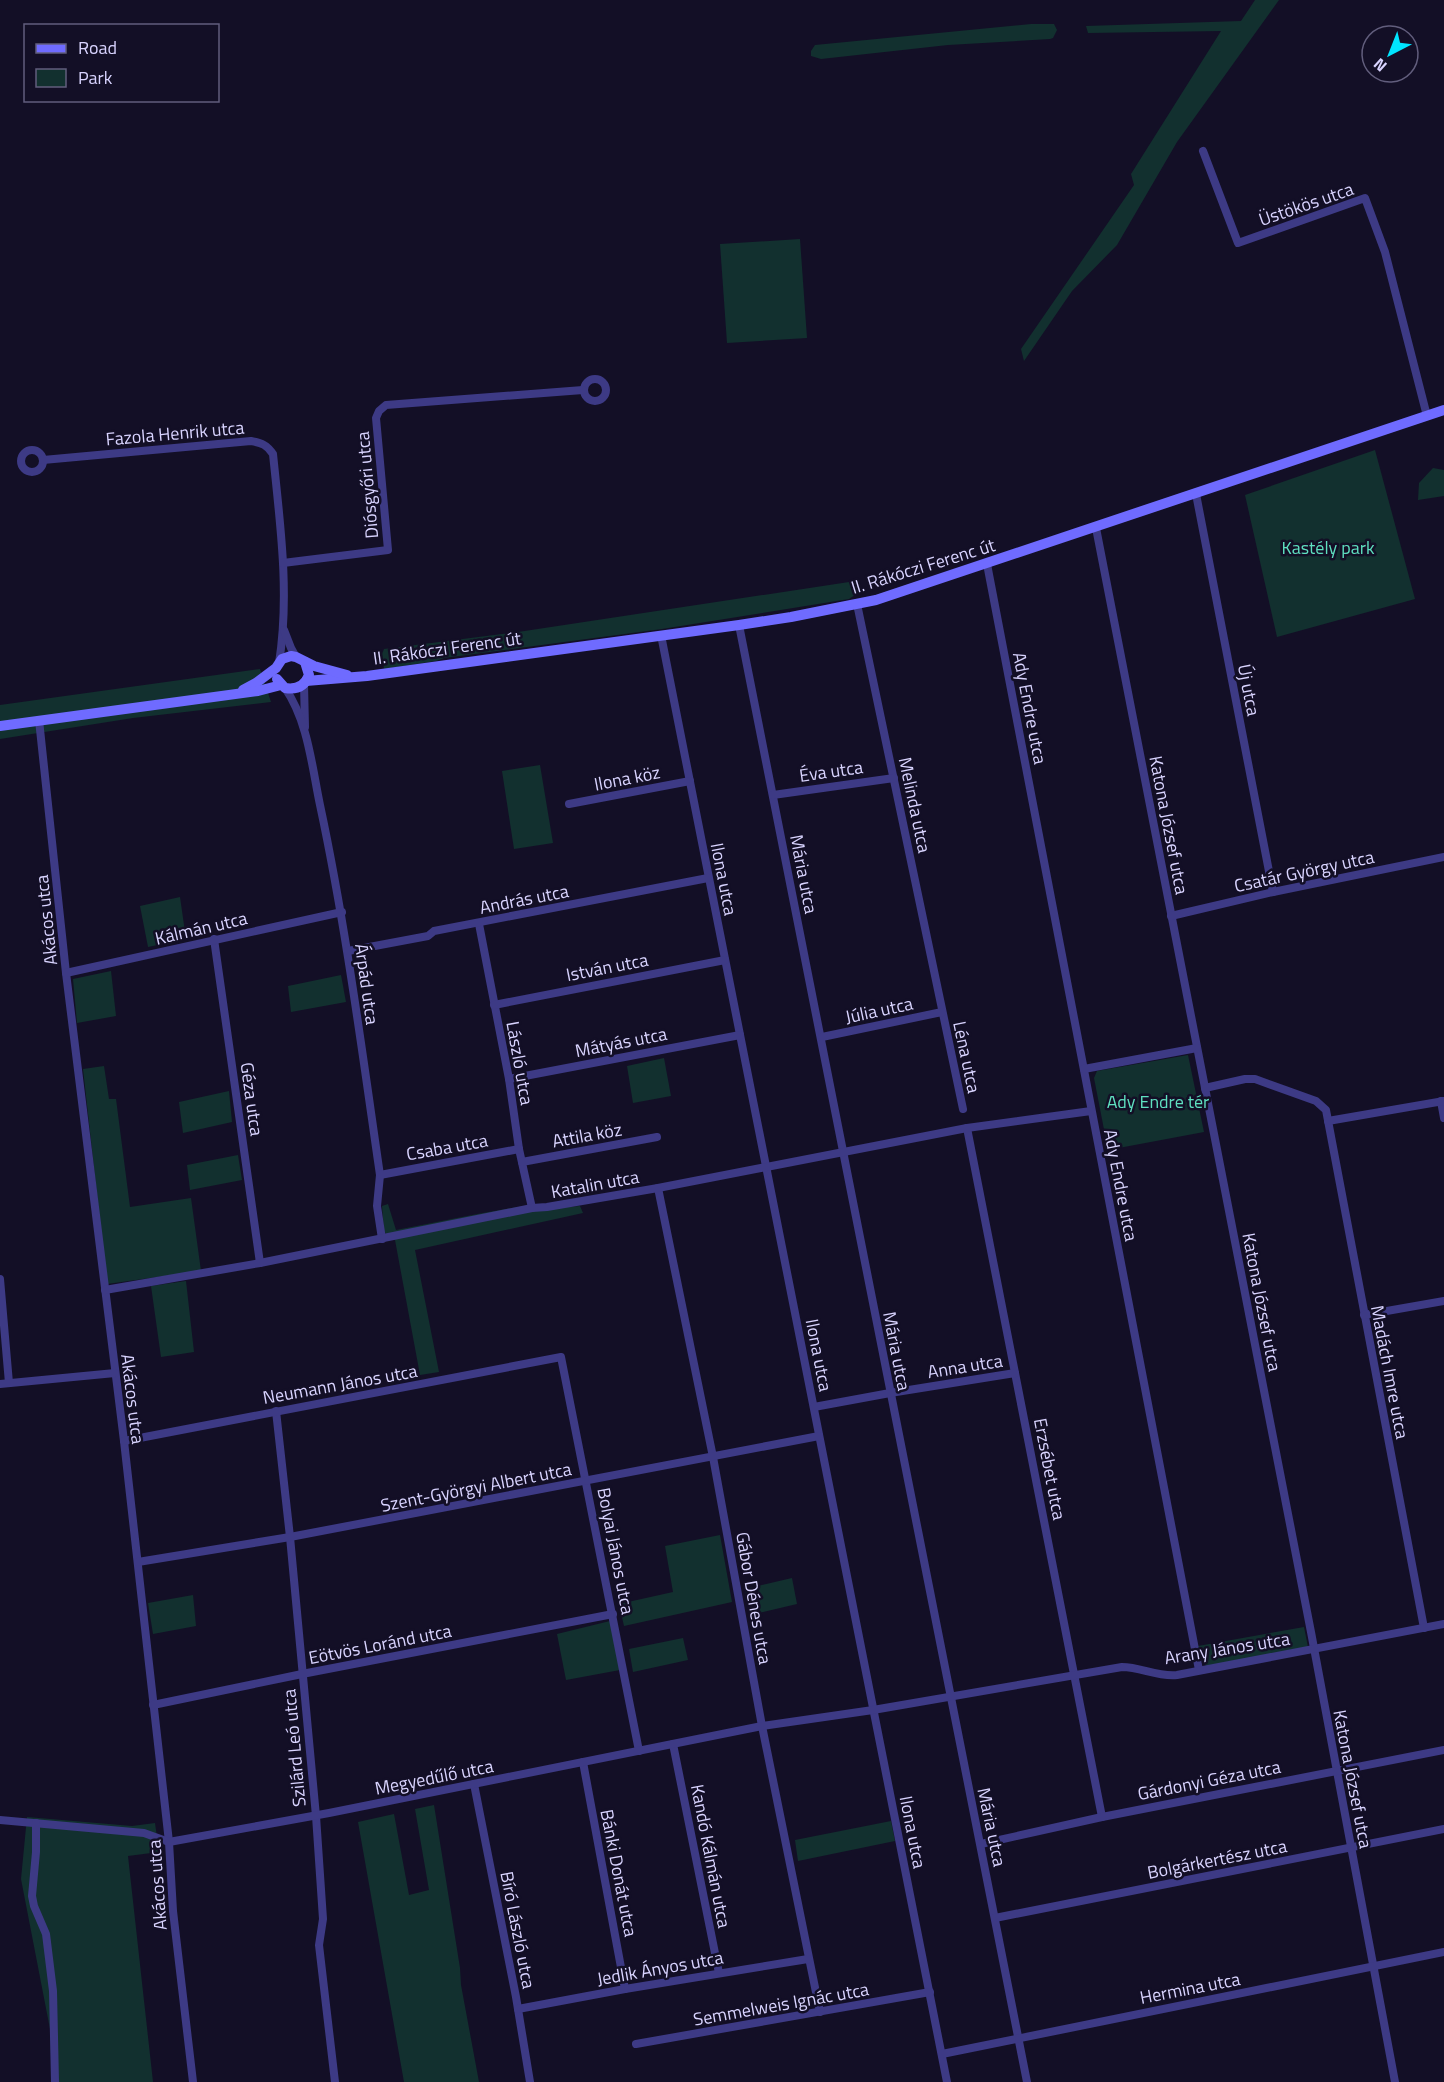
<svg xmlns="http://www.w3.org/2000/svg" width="1444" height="2082" font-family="'Titillium Web',sans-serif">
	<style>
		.green { fill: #12302f }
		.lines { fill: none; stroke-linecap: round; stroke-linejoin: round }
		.minor { stroke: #3d3a85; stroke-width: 8 }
		.secondary { stroke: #6f6bff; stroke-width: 10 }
		.labels { text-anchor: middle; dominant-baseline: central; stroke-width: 5; stroke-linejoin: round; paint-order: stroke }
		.street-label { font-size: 18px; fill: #d9d4ff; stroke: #130f26 }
		.park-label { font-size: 18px; fill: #5fe0c0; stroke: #130f26 }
	</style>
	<rect width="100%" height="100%" fill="#130f26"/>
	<g class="green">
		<polygon points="1255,0 1279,0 1177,142 1117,245 1072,291 1024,361 1021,349 1134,185 1131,174 1221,31 1088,33 1086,26 1241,21"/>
		<polygon points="1031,24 1054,24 1057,30 1053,38 1050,39 948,45 821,59 811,56 811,51 815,45"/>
		<polygon points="800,239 807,338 727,343 720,244"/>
		<polygon points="1375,450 1415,599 1277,637 1245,495"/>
		<polygon points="1433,468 1444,470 1444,496 1418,500 1419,483"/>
		<polygon points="849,582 861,591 849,599 662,629 444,658 436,661 384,669 382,654 384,649 518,632"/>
		<polygon points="260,669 271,702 133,718 0,739 0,705"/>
		<polygon points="540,765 553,843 514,849 502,771"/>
		<polygon points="180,897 186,939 148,947 140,906"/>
		<polygon points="111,971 116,1016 77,1023 73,979"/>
		<polygon points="341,975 346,1002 291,1012 288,986"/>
		<polygon points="1188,1055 1204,1132 1108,1150 1094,1078 1097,1071"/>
		<polygon points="664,1058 671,1096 633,1103 627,1066"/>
		<polygon points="104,1066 109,1099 116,1099 130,1207 191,1198 201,1271 107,1284 83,1069"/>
		<polygon points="229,1091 232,1122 183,1133 179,1102"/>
		<polygon points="238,1155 242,1180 190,1190 187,1165"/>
		<path d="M 388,1204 L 396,1230 C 439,1222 482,1212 525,1206 C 544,1204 562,1208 580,1206 L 583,1213 L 415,1250 L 439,1372 L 420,1375 L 395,1240 L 384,1232 L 382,1206 Z"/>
		<polygon points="186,1281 194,1352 161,1357 151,1286"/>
		<polygon points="720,1535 732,1602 624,1626 619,1604 673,1592 665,1546"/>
		<polygon points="792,1578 797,1604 750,1615 745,1589"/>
		<polygon points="193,1595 196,1626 153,1634 148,1603"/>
		<polygon points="610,1621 620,1670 566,1680 557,1634"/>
		<polygon points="1304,1627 1308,1647 1206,1666 1201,1659 1198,1646"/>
		<polygon points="683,1638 688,1660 633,1672 629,1649"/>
		<polygon points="434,1805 460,1968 461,1985 479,2082 404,2082 358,1822 394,1814 409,1895 429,1890 415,1809"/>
		<polygon points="27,1817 132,1826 155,1823 159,1852 128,1856 153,2082 52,2082 50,2029 21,1879"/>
		<polygon points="891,1821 895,1841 798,1861 795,1840"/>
	</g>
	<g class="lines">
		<g class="minor">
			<polyline points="1203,151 1238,243 1365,198 1385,252 1427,416"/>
			<circle cx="595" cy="390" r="11"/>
			<circle cx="32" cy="461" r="11"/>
			<path d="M 43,460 L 251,441 C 262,443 267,445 273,454 C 280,523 290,594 279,663"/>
			<polyline points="1196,494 1273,892"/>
			<polyline points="1096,528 1311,1632 1395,2082"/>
			<polyline points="283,563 388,550 376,418 379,411 386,405 583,390"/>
			<polyline points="987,564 1199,1670"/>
			<polyline points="857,604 963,1109"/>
			<polyline points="739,625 1027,2082"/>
			<polyline points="284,630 291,648 296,657"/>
			<polyline points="661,635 947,2082"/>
			<polyline points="304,684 305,727"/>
			<path d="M 285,688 C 308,721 312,767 320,805 C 346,927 362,1051 380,1175 L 377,1206 L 382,1239"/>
			<polyline points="39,720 66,973 124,1441 169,1842 173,1911 193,2082"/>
			<polyline points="773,795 894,778"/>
			<polyline points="569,804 690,781"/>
			<polyline points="1171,916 1273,892 1444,857"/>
			<polyline points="479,924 509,1079 519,1149 532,1208"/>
			<polyline points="214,939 260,1263"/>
			<polyline points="348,951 428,936 434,931 708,878"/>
			<polyline points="66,973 342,912"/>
			<polyline points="494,1005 725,960"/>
			<polyline points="822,1037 942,1012"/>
			<polyline points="1084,1069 1197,1048"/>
			<polyline points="509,1079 740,1035"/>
			<polyline points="1205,1088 1245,1079 1255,1079 1316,1101 1326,1110 1424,1628"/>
			<polyline points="1441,1101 1444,1118"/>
			<polyline points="1328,1121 1444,1101"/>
			<polyline points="967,1128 1102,1817"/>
			<polyline points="522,1162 657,1137"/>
			<polyline points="380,1175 519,1149"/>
			<polyline points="658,1188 713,1457 762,1726 820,2012"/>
			<polyline points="0,1279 9,1383"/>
			<polyline points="105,1290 260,1263 532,1208 547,1207 658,1188 967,1128 1091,1111"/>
			<polyline points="1364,1315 1444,1301"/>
			<polyline points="0,1384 115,1373"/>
			<polyline points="814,1407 890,1393 1015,1373"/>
			<polyline points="276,1411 290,1537 316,1816 323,1919 319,1945 335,2082"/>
			<polyline points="124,1441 561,1357 639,1751"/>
			<polyline points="138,1562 290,1537 819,1436"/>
			<polyline points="153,1705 302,1674 613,1614"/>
			<polyline points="673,1744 719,1973"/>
			<polyline points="583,1762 625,1989"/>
			<polyline points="474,1784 516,1997 530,2082"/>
			<path d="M 0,1820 L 144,1833 L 169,1842 L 329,1813 L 762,1726 L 873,1710 L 1122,1667 C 1141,1667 1157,1677 1177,1675 L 1444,1624"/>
			<polyline points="36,1823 36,1852 32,1896 34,1906 46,1934 53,1991 55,2082"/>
			<polyline points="981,1844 1102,1817 1444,1750"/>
			<polyline points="995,1918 1444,1829"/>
			<polyline points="518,2009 625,1989 808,1959"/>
			<polyline points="636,2044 930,1992"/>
			<polyline points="942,2054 1444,1952"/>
		</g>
		<g class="secondary">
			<path d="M 277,679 L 285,688 C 297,690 305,686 309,675 L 305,662"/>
			<polyline points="306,681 367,676 739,625 791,617 876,600 1444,410"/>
			<polyline points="243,690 256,683 276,668 282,659 291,656 296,657 314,666 347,675"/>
			<polyline points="0,726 258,691 281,685"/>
		</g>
	</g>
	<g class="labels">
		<g class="street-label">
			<text transform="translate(1306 204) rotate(-19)">Üstökös utca</text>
			<text transform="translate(175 433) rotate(-5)">Fazola Henrik utca</text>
			<text transform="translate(367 485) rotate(-95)">Diósgyőri utca</text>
			<text transform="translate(923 566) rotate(-17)">II. Rákóczi Ferenc út</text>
			<text transform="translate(447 648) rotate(-8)">II. Rákóczi Ferenc út</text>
			<text transform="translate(1249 690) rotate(79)">Új utca</text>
			<text transform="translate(1030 708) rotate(79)">Ady Endre utca</text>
			<text transform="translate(831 771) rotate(-8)">Éva utca</text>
			<text transform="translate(627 778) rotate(-11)">Ilona köz</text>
			<text transform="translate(915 805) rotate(78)">Melinda utca</text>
			<text transform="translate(1169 825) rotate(79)">Katona József utca</text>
			<text transform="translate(1304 871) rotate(-12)">Csatár György utca</text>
			<text transform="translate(804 874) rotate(79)">Mária utca</text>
			<text transform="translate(724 879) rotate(79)">Ilona utca</text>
			<text transform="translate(524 899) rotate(-11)">András utca</text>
			<text transform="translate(46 920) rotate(-96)">Akácos utca</text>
			<text transform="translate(201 928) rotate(-13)">Kálmán utca</text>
			<text transform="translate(607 967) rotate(-11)">István utca</text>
			<text transform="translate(367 984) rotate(82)">Árpád utca</text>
			<text transform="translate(879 1010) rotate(-12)">Júlia utca</text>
			<text transform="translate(621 1042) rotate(-11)">Mátyás utca</text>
			<text transform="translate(967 1057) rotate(78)">Léna utca</text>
			<text transform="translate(520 1063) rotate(80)">László utca</text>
			<text transform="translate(252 1099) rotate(82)">Géza utca</text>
			<text transform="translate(587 1135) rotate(-10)">Attila köz</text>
			<text transform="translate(447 1147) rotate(-10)">Csaba utca</text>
			<text transform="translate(595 1184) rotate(-10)">Katalin utca</text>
			<text transform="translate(1121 1185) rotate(79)">Ady Endre utca</text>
			<text transform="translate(1262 1302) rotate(79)">Katona József utca</text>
			<text transform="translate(897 1351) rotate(79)">Mária utca</text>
			<text transform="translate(819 1355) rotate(79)">Ilona utca</text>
			<text transform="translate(965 1366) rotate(-9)">Anna utca</text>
			<text transform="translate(1390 1372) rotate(79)">Madách Imre utca</text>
			<text transform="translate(340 1384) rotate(-10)">Neumann János utca</text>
			<text transform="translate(133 1399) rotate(83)">Akácos utca</text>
			<text transform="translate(1050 1469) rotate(79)">Erzsébet utca</text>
			<text transform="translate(476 1487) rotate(-11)">Szent-Györgyi Albert utca</text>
			<text transform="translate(616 1551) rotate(79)">Bolyai János utca</text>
			<text transform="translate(754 1598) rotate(80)">Gábor Dénes utca</text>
			<text transform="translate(380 1644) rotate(-11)">Eötvös Loránd utca</text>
			<text transform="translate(1227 1648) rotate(-9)">Arany János utca</text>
			<text transform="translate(294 1748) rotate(-95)">Szilárd Leó utca</text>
			<text transform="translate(434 1777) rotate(-11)">Megyedűlő utca</text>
			<text transform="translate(1353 1779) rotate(79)">Katona József utca</text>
			<text transform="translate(1209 1780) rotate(-11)">Gárdonyi Géza utca</text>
			<text transform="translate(992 1827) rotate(78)">Mária utca</text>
			<text transform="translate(913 1832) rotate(79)">Ilona utca</text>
			<text transform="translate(711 1856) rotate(79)">Kandó Kálmán utca</text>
			<text transform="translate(1217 1859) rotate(-11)">Bolgárkertész utca</text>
			<text transform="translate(619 1873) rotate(79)">Bánki Donát utca</text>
			<text transform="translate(157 1885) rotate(-94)">Akácos utca</text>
			<text transform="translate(518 1930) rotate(79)">Bíró László utca</text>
			<text transform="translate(660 1968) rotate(-10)">Jedlik Ányos utca</text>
			<text transform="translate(1190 1988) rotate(-11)">Hermina utca</text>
			<text transform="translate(781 2004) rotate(-10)">Semmelweis Ignác utca</text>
		</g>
		<g class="park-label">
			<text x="1328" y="547">Kastély park</text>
			<text x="1158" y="1101">Ady Endre tér</text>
		</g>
	</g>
	<rect x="24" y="24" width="195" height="78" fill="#130f26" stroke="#625e7d" stroke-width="1.5"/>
	<rect x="36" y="44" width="30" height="9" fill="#6f6bff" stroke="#625e7d" stroke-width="1.5"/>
	<text x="78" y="54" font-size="18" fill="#d9d4ff">Road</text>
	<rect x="36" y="69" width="30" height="18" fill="#12302f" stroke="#625e7d" stroke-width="1.5"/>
	<text x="78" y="84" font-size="18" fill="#d9d4ff">Park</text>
	<g transform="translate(1390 54) rotate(222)"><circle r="28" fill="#130f26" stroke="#625e7d" stroke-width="1.5"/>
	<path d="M0-4.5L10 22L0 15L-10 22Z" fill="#00e5ff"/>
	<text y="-9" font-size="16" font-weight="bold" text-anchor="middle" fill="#d9d4ff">N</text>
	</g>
</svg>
